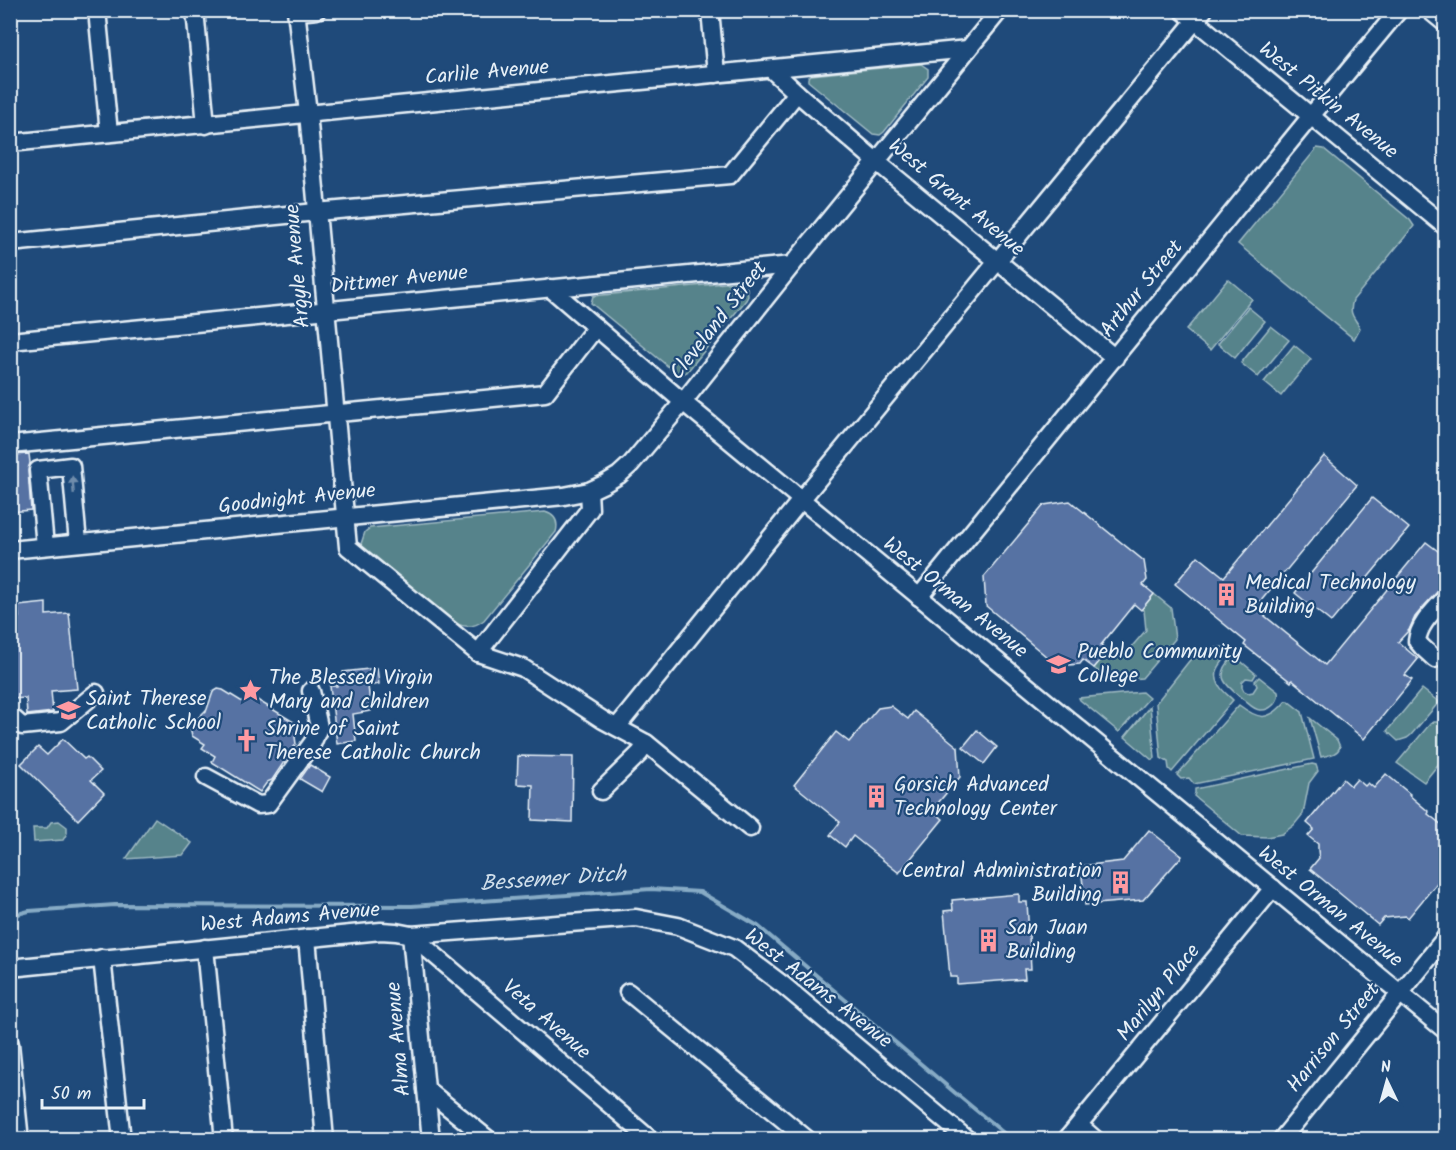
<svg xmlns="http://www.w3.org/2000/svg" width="1456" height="1150" font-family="Kalam,sans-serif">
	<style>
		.green { fill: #56838b; stroke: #9fbac2; stroke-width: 1.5 }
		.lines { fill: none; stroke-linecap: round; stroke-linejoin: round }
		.stream { stroke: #87abc5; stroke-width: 4 }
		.building { fill: #5672a3; stroke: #e8f1f8; stroke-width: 1.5 }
		.minor-casing { stroke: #e8f1f8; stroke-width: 21 }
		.minor { stroke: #1f4a7a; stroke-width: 16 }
		.oneway { fill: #6f8dac }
		.labels { text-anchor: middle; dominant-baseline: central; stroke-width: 4.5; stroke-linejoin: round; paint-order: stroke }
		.street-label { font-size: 21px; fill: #e8f1f8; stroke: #1f4a7a }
		.poi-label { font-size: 21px; fill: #e8f1f8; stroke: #1f4a7a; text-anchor: start }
		.water-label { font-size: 22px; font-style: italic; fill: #d0dfeb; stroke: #1f4a7a }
	</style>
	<rect width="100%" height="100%" fill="#1f4a7a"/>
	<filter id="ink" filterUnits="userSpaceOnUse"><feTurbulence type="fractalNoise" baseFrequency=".0167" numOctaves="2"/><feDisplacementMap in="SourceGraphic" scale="12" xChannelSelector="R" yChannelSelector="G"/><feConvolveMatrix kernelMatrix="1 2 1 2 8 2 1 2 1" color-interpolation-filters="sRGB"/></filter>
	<g filter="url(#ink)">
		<g class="green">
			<polygon points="921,64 928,69 928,77 884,132 880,135 873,134 808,81 808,78 811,75"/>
			<path d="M 1317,148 L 1324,149 L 1410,220 L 1414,226 L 1353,300 C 1348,316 1355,317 1360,328 L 1354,339 L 1238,244 Z"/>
			<polygon points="1228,279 1252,299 1210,350 1186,330"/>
			<polygon points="735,282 741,283 747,288 748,296 746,300 687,372 682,374 676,373 591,303 593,296"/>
			<polygon points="1248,307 1265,321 1235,358 1218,344"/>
			<polygon points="1271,326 1289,340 1258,377 1241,363"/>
			<polygon points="1294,345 1311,359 1281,396 1264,382"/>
			<path d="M 545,512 C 555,515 559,521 556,532 L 484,620 C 475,627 465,628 455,623 L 363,548 L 361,544 L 365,532 L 370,528 Z"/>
			<polygon points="1154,594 1171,608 1175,639 1142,678 1111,681 1094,668 1106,653 1108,654 1128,651 1146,630 1144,610 1142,609"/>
			<path d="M 1222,647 L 1224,648 C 1225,649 1227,650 1227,652 C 1228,661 1210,667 1219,685 C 1222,691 1228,695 1233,700 L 1172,772 L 1169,769 L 1168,762 L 1161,758 L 1156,703 L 1197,651 Z"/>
			<path d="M 1232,658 L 1238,659 L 1256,674 L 1253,679 L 1246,678 L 1242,682 L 1242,687 L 1244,691 L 1248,693 L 1253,692 L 1257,686 L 1255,681 L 1259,677 L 1278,692 C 1280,701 1270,711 1260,710 C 1254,710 1249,704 1244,700 C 1227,686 1213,678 1232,658 Z"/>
			<polygon points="1422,689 1439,702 1411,735 1407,738 1398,741 1387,731"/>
			<polygon points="1142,692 1149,698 1119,732 1080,700 1079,698"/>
			<path d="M 1286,701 L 1288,701 L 1302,712 L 1314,759 L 1194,784 L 1189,778 L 1181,779 L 1177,775 L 1239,705 C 1259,720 1268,722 1286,701 Z"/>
			<polygon points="1150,706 1155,758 1152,760 1125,737"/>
			<path d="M 1310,718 L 1337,740 L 1340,747 C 1337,755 1328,755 1321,757 Z"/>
			<polygon points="1434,722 1438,722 1445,729 1445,756 1424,782 1397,763 1430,724"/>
			<polygon points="1312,764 1316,765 1318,771 1309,783 1303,814 1294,825 1282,834 1267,837 1242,836 1194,796 1195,793 1195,789"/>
			<polygon points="155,818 192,843 183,855 126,859"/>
			<polygon points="59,821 67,827 67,833 63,840 34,842 33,828 47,828 51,822"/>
		</g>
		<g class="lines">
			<polyline class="stream" points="10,916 29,911 115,905 412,906 651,889 700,892 758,926 954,1092 1012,1140"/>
		</g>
		<g class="building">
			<polygon points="29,454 30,463 28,471 31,510 10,512 10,455"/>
			<polygon points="1324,456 1357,485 1255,608 1325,665 1426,542 1446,557 1446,587 1439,590 1425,605 1415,617 1409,630 1398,642 1418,659 1405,675 1412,680 1364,739 1292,680 1291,682 1244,645 1246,642 1175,584 1198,556 1224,577"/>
			<polygon points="1372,498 1409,528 1331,622 1295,593"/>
			<polygon points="1070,501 1144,561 1147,580 1143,585 1154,594 1141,610 1134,604 1101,645 1108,651 1094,668 1083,660 1080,664 1069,665 1064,661 1059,667 986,606 984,577 1044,505"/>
			<polygon points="46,603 46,615 69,613 77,689 51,691 53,712 27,715 26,698 10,699 10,617 19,617 18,606"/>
			<polygon points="377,668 379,684 368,686 371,711 353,714 356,741 337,744 330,686 337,686 336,680 344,679 343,672"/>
			<polygon points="218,689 223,690 244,703 247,698 252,701 254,698 302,727 295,737 296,744 272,780 267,782 260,792 212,762 215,756 202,748 205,744 192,736 190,726 205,711 206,712 213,692"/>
			<polygon points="891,706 908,719 914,711 958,747 960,777 932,810 943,819 899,873 853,836 845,847 830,835 840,822 794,785 836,732 849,742 878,708"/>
			<polygon points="977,730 997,747 984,764 963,747"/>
			<polygon points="63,739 84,759 87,757 101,771 91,780 104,793 78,820 21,764 38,747 47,755"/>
			<polygon points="518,756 573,757 572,822 532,820 533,785 517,784"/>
			<polygon points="310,765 330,777 322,792 300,779"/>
			<polygon points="1386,774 1410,794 1409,795 1429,812 1428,814 1446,828 1446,872 1408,918 1406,916 1384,918 1378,925 1310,869 1319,858 1318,850 1318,844 1308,836 1314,829 1307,823 1343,779 1351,786 1357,779 1365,786 1368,783 1374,788"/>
			<polygon points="1149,830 1182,856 1143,900 1085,905 1081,866 1123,861"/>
			<polygon points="1019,894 1019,902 1027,902 1031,969 1024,969 1025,979 957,984 957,977 950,977 944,911 953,910 952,900"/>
		</g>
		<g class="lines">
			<defs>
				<g id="minor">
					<polyline points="97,10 109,133"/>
					<polyline points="195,10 206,125"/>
					<polyline points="296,10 308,113 348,547 478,653 523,668 603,720 646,743 750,828"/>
					<polyline points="710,10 716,74"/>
					<polyline points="1182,10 1446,227"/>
					<polyline points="1429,10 1446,24"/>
					<polyline points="297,12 317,10"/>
					<polyline points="771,69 797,93 877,162 1115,358"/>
					<polyline points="10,143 968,49"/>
					<polyline points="10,243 316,212 730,175 797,93"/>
					<polyline points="550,288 683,402 1446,1031"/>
					<polyline points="10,341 792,265"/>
					<polyline points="10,445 545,393 596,327"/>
					<polyline points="45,546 38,470 71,466 78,543"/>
					<polyline points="10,550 564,496 589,491 604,484 619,475 631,464 683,402 792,265 1000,10"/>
					<polyline points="919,597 1311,116 1399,10"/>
					<polyline points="478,653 590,509 589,491"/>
					<path d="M 1435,659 L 1422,647 L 1417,641 C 1419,623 1435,610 1446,597"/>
					<polyline points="14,719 22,726 61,722 96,693"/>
					<polyline points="617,727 801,500 1204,10"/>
					<polyline points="206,777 258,805 268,804 313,742 319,727 311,691"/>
					<polyline points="601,791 640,753 646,743"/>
					<polyline points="411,935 651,1140"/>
					<polyline points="411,935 431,1140"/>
					<polyline points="307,938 325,1140"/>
					<polyline points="205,948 224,1140"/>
					<polyline points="102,958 122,1140"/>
					<polyline points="10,968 381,931 396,932 411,935 636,918 678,926 734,948 783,985 968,1140"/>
					<polyline points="628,992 808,1140"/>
					<polyline points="10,1044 20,1140"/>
					<polyline points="426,1089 489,1140"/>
					<polyline points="1079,1125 1096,1140"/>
					<polyline points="1066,1140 1273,888"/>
					<polyline points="1281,1140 1446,937"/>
				</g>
			</defs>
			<use href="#minor" class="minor-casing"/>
			<use href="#minor" class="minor"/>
		</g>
		<defs><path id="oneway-solid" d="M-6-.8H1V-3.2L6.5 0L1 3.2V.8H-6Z" transform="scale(1.5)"/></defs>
		<use class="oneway" href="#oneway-solid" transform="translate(73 485) rotate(-95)"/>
	</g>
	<defs>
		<symbol id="building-bare" viewBox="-9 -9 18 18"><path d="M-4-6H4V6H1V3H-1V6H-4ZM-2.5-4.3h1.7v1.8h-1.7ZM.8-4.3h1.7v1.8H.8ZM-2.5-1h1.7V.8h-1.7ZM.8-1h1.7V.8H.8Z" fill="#ff9aa2" stroke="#1f4a7a" stroke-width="2.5" paint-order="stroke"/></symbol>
		<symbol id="university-bare" viewBox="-9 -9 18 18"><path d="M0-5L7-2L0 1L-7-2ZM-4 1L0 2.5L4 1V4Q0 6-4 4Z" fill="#ff9aa2" stroke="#1f4a7a" stroke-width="2.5" paint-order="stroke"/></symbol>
		<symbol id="sight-bare" viewBox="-9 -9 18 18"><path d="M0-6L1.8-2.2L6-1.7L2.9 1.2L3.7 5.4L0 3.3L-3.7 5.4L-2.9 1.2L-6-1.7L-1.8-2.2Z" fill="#ff9aa2" stroke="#1f4a7a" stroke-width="2.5" paint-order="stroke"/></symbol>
		<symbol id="school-bare" viewBox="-9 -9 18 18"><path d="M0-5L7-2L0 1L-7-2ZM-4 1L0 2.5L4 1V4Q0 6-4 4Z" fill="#ff9aa2" stroke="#1f4a7a" stroke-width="2.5" paint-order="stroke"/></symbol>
		<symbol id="church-bare" viewBox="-9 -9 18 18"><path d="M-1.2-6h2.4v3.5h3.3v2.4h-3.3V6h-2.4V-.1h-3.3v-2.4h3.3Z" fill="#ff9aa2" stroke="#1f4a7a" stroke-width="2.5" paint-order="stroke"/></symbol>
	</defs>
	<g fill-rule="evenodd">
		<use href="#building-bare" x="1210" y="578" width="33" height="33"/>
		<use href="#university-bare" x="1042" y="648" width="33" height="33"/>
		<use href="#sight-bare" x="234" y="674" width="33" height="33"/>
		<use href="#school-bare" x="52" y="694" width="33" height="33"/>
		<use href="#church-bare" x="230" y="724" width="33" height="33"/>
		<use href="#building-bare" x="860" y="780" width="33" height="33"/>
		<use href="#building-bare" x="1104" y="866" width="33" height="33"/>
		<use href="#building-bare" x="972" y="924" width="33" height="33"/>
	</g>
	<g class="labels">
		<g class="street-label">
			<text transform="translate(487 73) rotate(-5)">Carlile Avenue</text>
			<text transform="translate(1328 101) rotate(39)">West Pitkin Avenue</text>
			<text transform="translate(956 198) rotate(40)">West Grant Avenue</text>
			<text transform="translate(298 266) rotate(-95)">Argyle Avenue</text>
			<text transform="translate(399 280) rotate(-6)">Dittmer Avenue</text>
			<text transform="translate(1142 289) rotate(-51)">Arthur Street</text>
			<text transform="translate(719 321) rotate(-52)">Cleveland Street</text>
			<text transform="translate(297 499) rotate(-6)">Goodnight Avenue</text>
			<text transform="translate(955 598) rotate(39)">West Orman Avenue</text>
			<text transform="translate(1330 907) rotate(39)">West Orman Avenue</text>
			<text transform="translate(290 918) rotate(-5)">West Adams Avenue</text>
			<text transform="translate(818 989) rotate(38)">West Adams Avenue</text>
			<text transform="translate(1159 993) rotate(-51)">Marilyn Place</text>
			<text transform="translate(546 1020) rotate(41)">Veta Avenue</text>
			<text transform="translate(1334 1038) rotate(-51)">Harrison Street</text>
			<text transform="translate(399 1039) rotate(-95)">Alma Avenue</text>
		</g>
		<g class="poi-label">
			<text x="1245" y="583">Medical Technology<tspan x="1245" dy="24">Building</tspan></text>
			<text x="1077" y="652">Pueblo Community<tspan x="1077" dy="24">College</tspan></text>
			<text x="269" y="678">The Blessed Virgin<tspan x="269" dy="24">Mary and children</tspan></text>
			<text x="86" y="699">Saint Therese<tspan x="86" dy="24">Catholic School</tspan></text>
			<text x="265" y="729">Shrine of Saint<tspan x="265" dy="24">Therese Catholic Church</tspan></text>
			<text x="894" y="785">Gorsich Advanced<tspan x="894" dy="24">Technology Center</tspan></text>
			<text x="1102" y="871" text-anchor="end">Central Administration<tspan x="1102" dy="24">Building</tspan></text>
			<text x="1006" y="928">San Juan<tspan x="1006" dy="24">Building</tspan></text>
		</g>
		<g class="water-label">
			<text transform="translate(553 880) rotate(-4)">Bessemer Ditch</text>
		</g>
	</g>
	<rect width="1456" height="1150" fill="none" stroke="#1f4a7a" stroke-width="36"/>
	<rect x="18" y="18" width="1420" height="1114" fill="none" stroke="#e8f1f8" stroke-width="2" filter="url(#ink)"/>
	<g transform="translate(1387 1081) rotate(355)" stroke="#1f4a7a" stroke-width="4.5" paint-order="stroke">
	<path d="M0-4.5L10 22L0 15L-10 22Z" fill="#e8f1f8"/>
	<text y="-9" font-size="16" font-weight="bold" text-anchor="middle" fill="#e8f1f8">N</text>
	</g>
	<path d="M42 1099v9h102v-9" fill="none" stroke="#e8f1f8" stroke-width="3"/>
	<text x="51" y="1099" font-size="18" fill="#e8f1f8" stroke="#1f4a7a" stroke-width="4.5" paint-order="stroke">50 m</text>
</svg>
